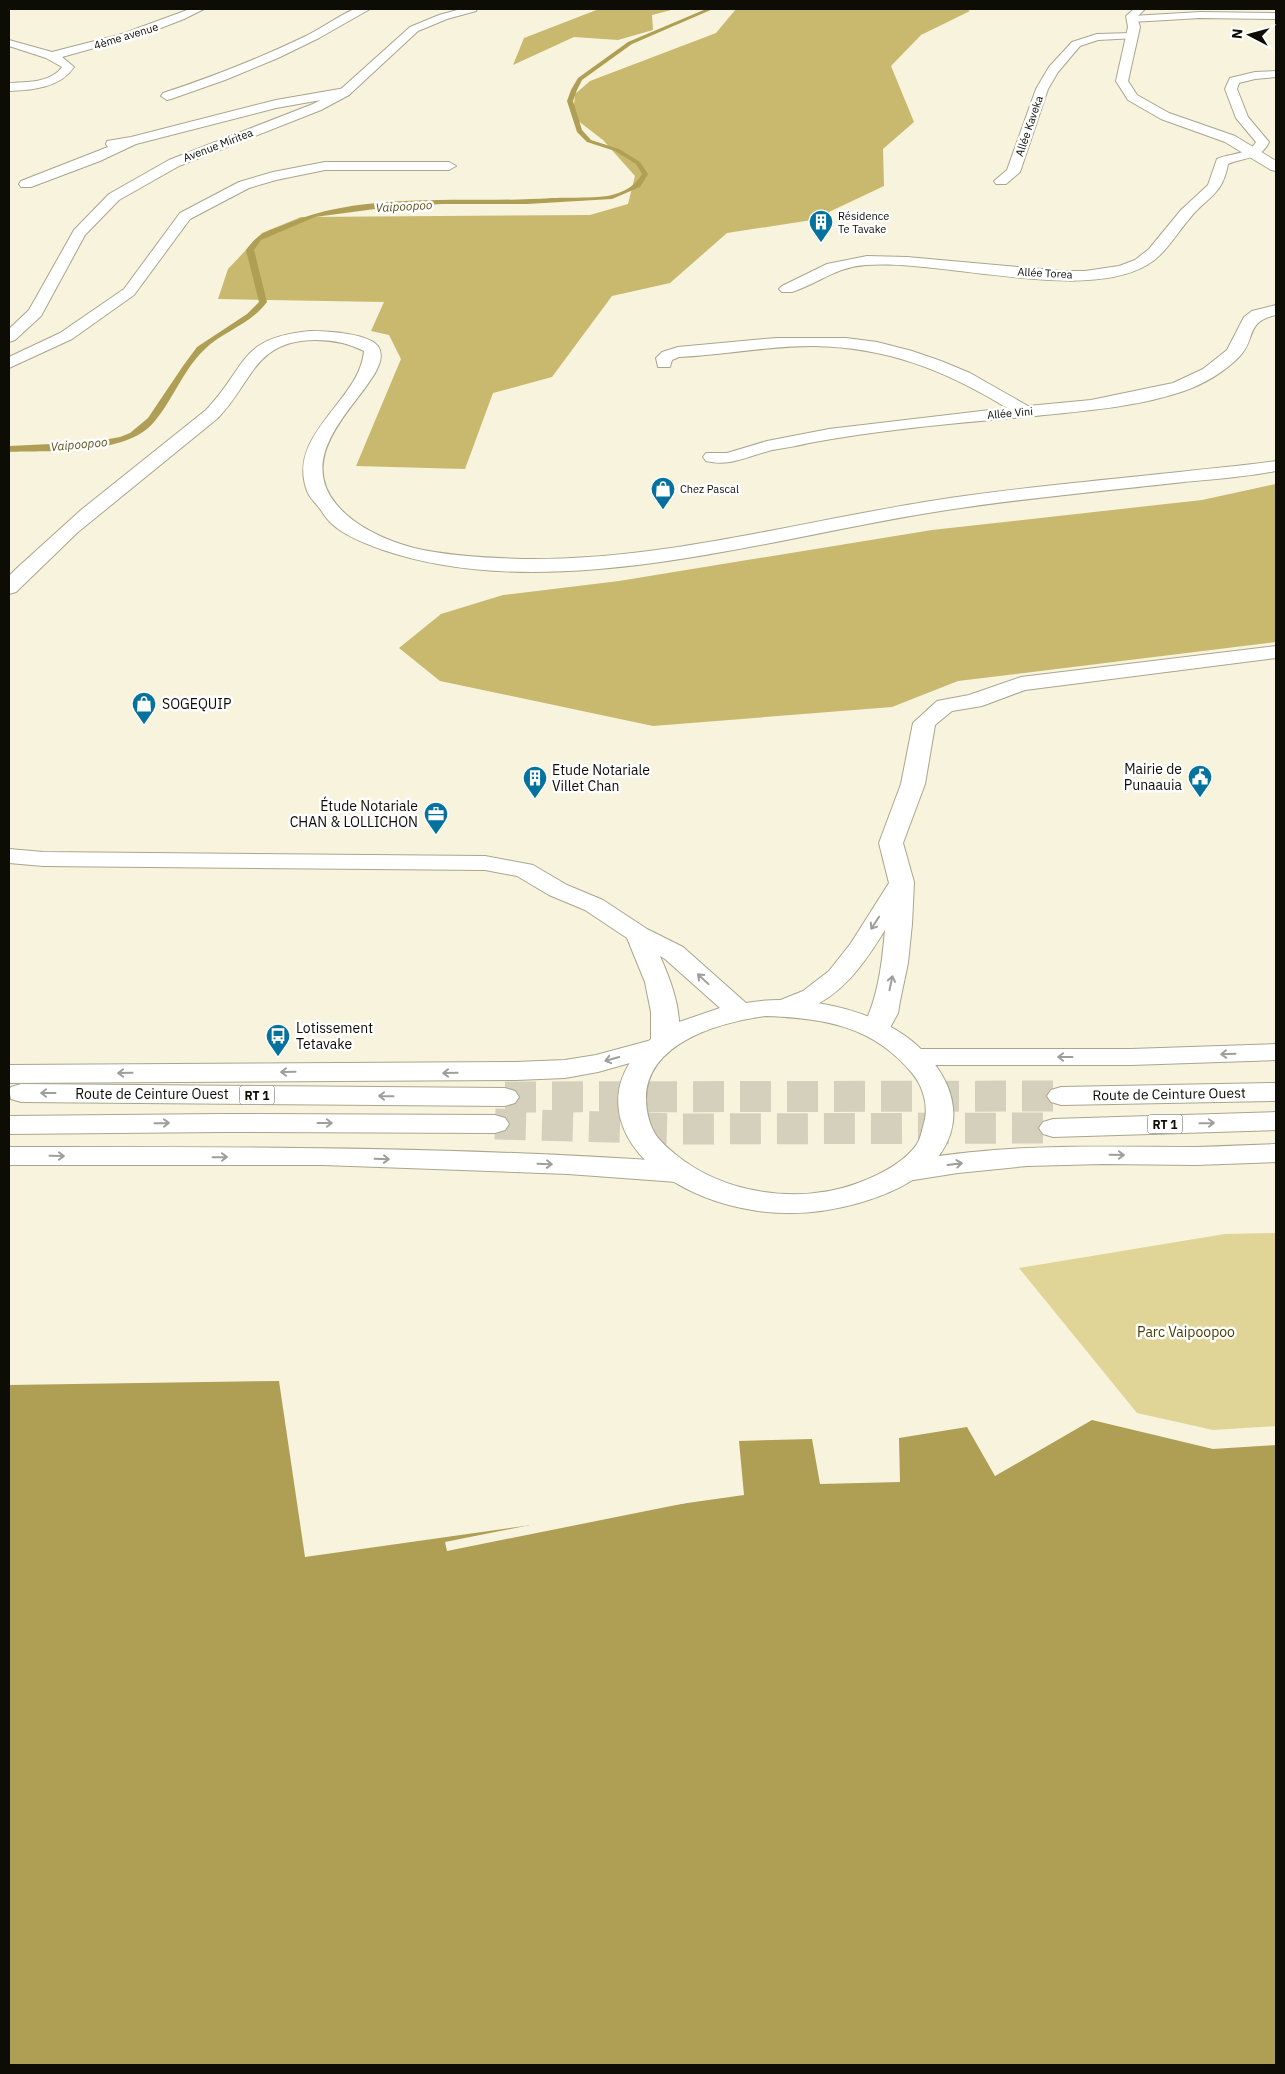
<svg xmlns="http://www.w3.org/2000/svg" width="1285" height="2074" font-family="'IBM Plex Sans',sans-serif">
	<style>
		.green { fill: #e0d496 }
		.forest { fill: #c8b96e }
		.water { fill: #ae9f55 }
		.pier { fill: #f8f3dc }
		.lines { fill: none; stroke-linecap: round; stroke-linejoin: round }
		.stream { fill: #ae9f55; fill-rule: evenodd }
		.primary-tunnel { stroke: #d5d0bc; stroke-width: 31; stroke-dasharray: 31 16; stroke-linecap: butt }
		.street-casing { stroke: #a9a58e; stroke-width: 2 }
		.secondary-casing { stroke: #a9a58e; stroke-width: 2 }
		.primary-casing { stroke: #a9a58e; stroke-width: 2 }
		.street { fill: #fff; fill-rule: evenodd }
		.secondary { fill: #fff; fill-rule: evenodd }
		.primary { fill: #fff; fill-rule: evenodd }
		.oneway { stroke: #9e9e9b }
		.labels { text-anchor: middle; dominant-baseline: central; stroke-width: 5; stroke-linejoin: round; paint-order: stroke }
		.far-street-label { font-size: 11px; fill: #0d0c05; stroke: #fff }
		.far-poi-label { font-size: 11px; fill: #0d0c05; stroke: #fff; text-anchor: start }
		.far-water-label { font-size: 12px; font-style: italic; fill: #5b5018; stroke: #fff }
		.shield { fill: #fff; stroke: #565550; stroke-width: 1 }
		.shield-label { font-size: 12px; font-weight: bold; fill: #0d0c05 }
		.poi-label { font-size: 14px; fill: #0d0c05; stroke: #fff; text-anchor: start }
		.street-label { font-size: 14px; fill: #0d0c05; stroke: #fff }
		.park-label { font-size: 14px; fill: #483d00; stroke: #fff }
	</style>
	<rect width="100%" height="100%" fill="#f8f3dc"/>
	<polygon class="green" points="1276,1233 1276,1426 1213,1430 1137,1413 1019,1268 1225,1234"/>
	<g class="forest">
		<polygon points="599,9 675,9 652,15 653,30 618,40 574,37 513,65 524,38"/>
		<polygon points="736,9 966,9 970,11 921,35 891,66 914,122 883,149 884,186 812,220 727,233 670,283 612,296 552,377 493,393 465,469 356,466 401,359 389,335 371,331 384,302 218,299 228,269 262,233 301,217 590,215 628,204 635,176 603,140 573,117 575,94 590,81 716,33"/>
		<polygon points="1276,484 1276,642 958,681 892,707 653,726 440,681 399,648 441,614 503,595 619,581 932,530 1202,500"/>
	</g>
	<polygon class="water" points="279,1381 305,1557 744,1495 739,1441 812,1439 820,1484 900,1482 899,1438 967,1427 995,1476 1092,1420 1213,1449 1276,1445 1276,2065 9,2065 9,1385"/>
	<polygon class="pier" points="696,1501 447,1551 445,1542 540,1523"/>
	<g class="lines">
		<path class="stream" d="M 706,9 L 713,9 L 632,44 L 582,80 L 577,90 L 573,101 L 582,130 L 591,140 L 619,149 L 640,162 L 648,174 L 640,187 L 612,199 L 527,204 L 442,204 L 390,207 L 315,217 L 261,240 L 254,250 L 267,302 C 250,325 223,331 204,350 C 183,370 173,400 154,422 C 126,456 49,450 9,452 L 9,446 L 92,442 L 120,437 L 130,433 L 148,418 L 183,366 L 197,347 L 247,314 L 259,302 L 246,250 C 259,232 266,232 286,224 C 367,190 465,204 552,198 C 569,197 595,199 612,195 C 626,191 635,186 642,174 L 636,164 L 615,151 L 587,142 L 577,132 L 567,101 L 571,90 L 578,78 L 628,42 Z"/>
		<g class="primary-tunnel">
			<polyline points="505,1097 1061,1096"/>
			<polyline points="495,1124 680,1129 1053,1128"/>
		</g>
		<defs>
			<g id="street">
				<path d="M 190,9 L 204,9 L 184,19 L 148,33 L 62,57 L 74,67 C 60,88 32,90 9,91 L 9,83 C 26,82 51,83 62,67 L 46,58 L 9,46 L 9,40 L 52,52 L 122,34 Z"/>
				<path d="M 354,9 L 370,9 L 319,38 L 278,58 L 225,80 L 171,99 L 167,100 L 161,96 L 163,93 C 212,77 260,58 306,36 C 322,28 337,17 354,9 Z"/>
				<polygon points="1200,12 1276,13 1276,19 1200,18 1132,22 1127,19 1132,16"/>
				<polygon points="1132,33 1136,34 1138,36 1136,38 1098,40 1080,46 1058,72 1048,89 1020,172 1006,184 996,184 994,181 1007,170 1036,89 1049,67 1072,42 1097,34"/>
				<path d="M 1276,71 L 1276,77 L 1255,79 L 1239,83 L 1237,89 L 1248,117 L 1269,142 C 1261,160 1244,157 1228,164 C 1222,196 1208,196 1190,218 C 1176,234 1166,254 1147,265 C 1083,303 942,259 866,265 C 836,267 819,283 792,292 L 782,292 L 779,289 L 782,286 L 827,264 L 867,256 L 907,257 L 1064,271 L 1085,271 L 1119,266 L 1135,260 L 1149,249 L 1181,210 L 1208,185 L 1217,159 C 1230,153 1249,155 1256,142 L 1236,118 L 1225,89 L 1230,78 L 1255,72 Z"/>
				<polygon points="345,88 351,92 349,95 276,108 136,144 100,161 31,187 21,187 19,184 21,181 108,147 106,144 107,141 131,137 276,100"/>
				<polygon points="325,162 449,162 456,166 449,170 325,170 276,180 249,188 190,219 134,295 72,339 9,368 9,357 60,333 124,289 180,213 239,182 273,172"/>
				<path d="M 1276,305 L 1276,315 C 1244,322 1257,339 1239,357 C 1224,372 1204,384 1184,391 C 1138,407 1083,411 1035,416 C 960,423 883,429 809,443 C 797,446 784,448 772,450 C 749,456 730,467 706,461 L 703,457 L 706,453 L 727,453 L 767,441 L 829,429 L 1007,408 C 945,370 886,347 813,346 C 768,346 724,355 679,357 L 672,360 L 670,367 L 658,367 L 656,358 L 662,352 L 678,347 L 776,338 L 846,338 L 877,342 L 912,351 L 941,361 L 970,373 L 1028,406 L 1091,400 L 1173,383 L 1203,369 L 1227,350 L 1244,317 L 1252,311 Z"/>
				<path d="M 1276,646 L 1276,658 L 1025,690 L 982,706 L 952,711 L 935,725 L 925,784 L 903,843 L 914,882 L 912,924 L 908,963 L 900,1001 L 898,1013 L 886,1035 L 876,1037 L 866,1035 L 862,1029 C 878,999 882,964 885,930 C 864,964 842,996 803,1011 C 792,1015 785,1018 773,1015 L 769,1009 L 773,1003 L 803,991 L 829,971 L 851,943 L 889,883 L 879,843 L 901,784 L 913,723 L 937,701 L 969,695 L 1021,677 Z"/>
			</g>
			<g id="secondary">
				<polygon points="461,9 477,9 476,11 447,19 418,31 349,95 321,110 179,166 119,200 85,235 41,316 15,340 9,342 9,329 29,310 74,230 109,194 169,160 313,104 341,89 410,27 439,15"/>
				<polygon points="1134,9 1145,9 1137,17 1140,27 1128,81 1137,95 1169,113 1235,136 1276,161 1276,171 1271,170 1225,142 1161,119 1128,100 1116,81 1128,27 1126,16"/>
				<path d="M 310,331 C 325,331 372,333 379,348 C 396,381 285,442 336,504 C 355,527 385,540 414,548 C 449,556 487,558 523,559 C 667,561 807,519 950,498 C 1026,487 1103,480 1179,472 C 1212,468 1244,466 1276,461 L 1276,471 C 1246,477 1215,479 1184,482 C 1105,491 1025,498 947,510 C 773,536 554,608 383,550 C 366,544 345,536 332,524 C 326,519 322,511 317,505 C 313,501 309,496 307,491 C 286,434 360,401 364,351 C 348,343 333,340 315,340 C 254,341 253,381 218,418 L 78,532 L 16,592 L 9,594 L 9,576 L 17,568 L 81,510 L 206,410 C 248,366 238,338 310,331 Z"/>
				<path d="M 9,849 L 43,852 L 485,856 L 533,865 L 567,885 L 603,900 L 647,929 L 683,947 L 746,1003 C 790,995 845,1004 885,1024 C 938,1050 980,1111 933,1163 C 913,1184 886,1195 859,1203 C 824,1213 789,1216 752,1210 C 721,1205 689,1193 663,1175 C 612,1139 600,1082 651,1039 L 651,1012 L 645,982 L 627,938 L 585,910 L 549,895 L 517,876 L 485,870 L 43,866 L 9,863 ZM 660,956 L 665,959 L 720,1008 L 679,1022 C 678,999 669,977 660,956 ZM 766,1016 C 824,1018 873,1026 912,1073 C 923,1086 929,1106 924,1123 C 922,1129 921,1138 917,1144 C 904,1163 879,1175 858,1183 C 799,1205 723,1194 675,1154 C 669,1149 663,1144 658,1138 C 650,1128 646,1112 646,1099 C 646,1042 721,1022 766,1016 Z"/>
			</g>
			<g id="primary">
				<polygon points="659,1038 669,1040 673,1046 669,1052 598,1072 565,1078 516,1080 9,1083 9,1065 516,1062 565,1060 596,1055"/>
				<polygon points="1276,1044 1276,1060 1131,1065 916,1065 906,1063 902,1057 906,1051 916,1049 1131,1049"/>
				<polygon points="1276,1083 1276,1101 1061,1105 1051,1102 1047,1096 1051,1090 1061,1087"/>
				<polygon points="21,1084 505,1088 515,1091 519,1097 515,1103 505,1106 21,1102 11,1099 9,1090 11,1087"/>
				<polygon points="1276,1112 1276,1130 1053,1137 1043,1134 1039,1128 1043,1122 1053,1119"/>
				<polygon points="222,1114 495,1115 505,1118 509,1124 505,1130 495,1133 222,1132 9,1134 9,1116"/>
				<path d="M 1276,1144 L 1276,1162 L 1196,1165 L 1103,1164 L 1027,1166 L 958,1173 L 907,1181 L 897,1178 L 892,1171 L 897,1164 C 928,1156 962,1153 994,1150 C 1062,1145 1129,1147 1196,1147 C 1223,1146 1249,1145 1276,1144 Z"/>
				<path d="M 9,1147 C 233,1147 454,1146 677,1162 L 687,1165 L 692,1172 L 687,1179 L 677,1182 L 568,1174 L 323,1165 L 9,1165 Z"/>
			</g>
		</defs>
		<use href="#street" class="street-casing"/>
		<use href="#secondary" class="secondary-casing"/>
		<use href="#primary" class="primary-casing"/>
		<use href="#street" class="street"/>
		<use href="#secondary" class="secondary"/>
		<use href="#primary" class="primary"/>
	</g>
	<defs><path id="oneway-shaft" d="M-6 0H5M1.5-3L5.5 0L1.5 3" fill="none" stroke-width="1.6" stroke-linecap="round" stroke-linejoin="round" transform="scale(1.25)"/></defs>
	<g class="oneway">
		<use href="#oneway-shaft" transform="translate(875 923) rotate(123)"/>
		<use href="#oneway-shaft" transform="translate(703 979) rotate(-137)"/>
		<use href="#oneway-shaft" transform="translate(891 983) rotate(-78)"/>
		<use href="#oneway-shaft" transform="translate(1228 1054) rotate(178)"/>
		<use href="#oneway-shaft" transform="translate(1065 1057) rotate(180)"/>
		<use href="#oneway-shaft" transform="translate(612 1059) rotate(164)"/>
		<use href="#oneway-shaft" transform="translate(288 1072) rotate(179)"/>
		<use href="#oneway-shaft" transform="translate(125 1073) rotate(179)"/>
		<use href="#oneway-shaft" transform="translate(450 1073) rotate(179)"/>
		<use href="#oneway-shaft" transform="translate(48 1093) rotate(-180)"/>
		<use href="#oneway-shaft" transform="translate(386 1096) rotate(-179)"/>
		<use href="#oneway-shaft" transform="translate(162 1123) rotate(-1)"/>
		<use href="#oneway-shaft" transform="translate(325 1123)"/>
		<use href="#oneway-shaft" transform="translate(1207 1123) rotate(-1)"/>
		<use href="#oneway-shaft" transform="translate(1117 1155) rotate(1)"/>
		<use href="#oneway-shaft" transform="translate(57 1156) rotate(1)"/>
		<use href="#oneway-shaft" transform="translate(220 1157) rotate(-1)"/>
		<use href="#oneway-shaft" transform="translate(382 1159) rotate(2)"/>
		<use href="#oneway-shaft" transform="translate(545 1164) rotate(2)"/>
		<use href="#oneway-shaft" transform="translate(955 1164) rotate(-7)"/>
	</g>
	<defs>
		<symbol id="building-pin" viewBox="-11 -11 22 30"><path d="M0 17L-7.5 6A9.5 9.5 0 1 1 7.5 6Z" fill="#05729e" stroke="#fff"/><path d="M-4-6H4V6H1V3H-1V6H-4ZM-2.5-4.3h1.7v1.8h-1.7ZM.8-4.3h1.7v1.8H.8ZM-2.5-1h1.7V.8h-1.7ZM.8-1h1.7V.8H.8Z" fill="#fff"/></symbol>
		<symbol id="shop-pin" viewBox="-11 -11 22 30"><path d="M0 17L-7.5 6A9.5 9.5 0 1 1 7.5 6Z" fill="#05729e" stroke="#fff"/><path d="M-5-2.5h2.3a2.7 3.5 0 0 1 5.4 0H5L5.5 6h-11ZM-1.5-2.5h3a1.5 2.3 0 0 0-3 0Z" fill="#fff"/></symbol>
		<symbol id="civic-pin" viewBox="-11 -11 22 30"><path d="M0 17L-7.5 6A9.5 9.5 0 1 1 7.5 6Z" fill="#05729e" stroke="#fff"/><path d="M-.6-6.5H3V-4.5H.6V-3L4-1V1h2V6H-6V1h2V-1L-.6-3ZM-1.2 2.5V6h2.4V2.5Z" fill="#fff"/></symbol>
		<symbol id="office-pin" viewBox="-11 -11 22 30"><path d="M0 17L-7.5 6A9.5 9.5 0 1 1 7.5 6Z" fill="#05729e" stroke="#fff"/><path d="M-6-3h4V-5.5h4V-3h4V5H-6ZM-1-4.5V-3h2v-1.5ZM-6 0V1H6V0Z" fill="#fff"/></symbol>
		<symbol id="bus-pin" viewBox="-11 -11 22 30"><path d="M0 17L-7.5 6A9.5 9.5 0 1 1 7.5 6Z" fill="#05729e" stroke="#fff"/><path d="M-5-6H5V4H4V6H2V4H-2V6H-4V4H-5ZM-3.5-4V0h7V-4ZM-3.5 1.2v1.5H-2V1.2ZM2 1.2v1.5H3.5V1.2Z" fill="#fff"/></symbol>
	</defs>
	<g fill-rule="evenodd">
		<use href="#building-pin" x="807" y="208" width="28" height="38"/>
		<use href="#shop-pin" x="649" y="475" width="28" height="38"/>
		<use href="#shop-pin" x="130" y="690" width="28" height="38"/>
		<use href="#civic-pin" x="1186" y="763" width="28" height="38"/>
		<use href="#building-pin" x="521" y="764" width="28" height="38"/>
		<use href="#office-pin" x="422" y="800" width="28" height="38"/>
		<use href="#bus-pin" x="264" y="1022" width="28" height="38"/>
	</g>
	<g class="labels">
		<g class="far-street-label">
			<text transform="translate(126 36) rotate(-17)">4ème avenue</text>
			<text transform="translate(1029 126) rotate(-71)">Allée Kaveka</text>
			<text transform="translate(218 145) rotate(-21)">Avenue Miritea</text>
			<text transform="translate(1045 273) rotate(3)">Allée Torea</text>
			<text transform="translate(1010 413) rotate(-5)">Allée Vini</text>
		</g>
		<g class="far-poi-label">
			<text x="838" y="216">Résidence<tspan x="838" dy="13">Te Tavake</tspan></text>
			<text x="680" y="489">Chez Pascal</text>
		</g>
		<g class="far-water-label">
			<text transform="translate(404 206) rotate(-3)">Vaipoopoo</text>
			<text transform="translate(79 444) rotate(-5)">Vaipoopoo</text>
		</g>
		<g class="shield">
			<rect x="239.5" y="1085.5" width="35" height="19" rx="4"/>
			<rect x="1147.5" y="1114.5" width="35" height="19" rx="4"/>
		</g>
		<g class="shield-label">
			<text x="257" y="1095">RT 1</text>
			<text x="1165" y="1124">RT 1</text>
		</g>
		<g class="poi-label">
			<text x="162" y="704">SOGEQUIP</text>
			<text x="1182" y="769" text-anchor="end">Mairie de<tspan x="1182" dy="16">Punaauia</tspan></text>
			<text x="552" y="770">Etude Notariale<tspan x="552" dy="16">Villet Chan</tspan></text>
			<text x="418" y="806" text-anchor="end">Étude Notariale<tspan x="418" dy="16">CHAN &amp; LOLLICHON</tspan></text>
			<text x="296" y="1028">Lotissement<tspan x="296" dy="16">Tetavake</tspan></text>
		</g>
		<g class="street-label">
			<text x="152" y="1094">Route de Ceinture Ouest</text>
			<text transform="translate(1169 1094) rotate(-1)">Route de Ceinture Ouest</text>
		</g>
		<g class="park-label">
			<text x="1186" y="1332">Parc Vaipoopoo</text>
		</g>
	</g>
	<rect width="1285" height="2074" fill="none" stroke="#0d0c05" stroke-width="20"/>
	<g transform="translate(1250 35) rotate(276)" stroke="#ffffff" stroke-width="4" paint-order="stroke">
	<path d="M0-4L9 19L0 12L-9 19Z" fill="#0d0c05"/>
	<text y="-8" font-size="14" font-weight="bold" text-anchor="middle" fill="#0d0c05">N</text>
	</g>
</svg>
